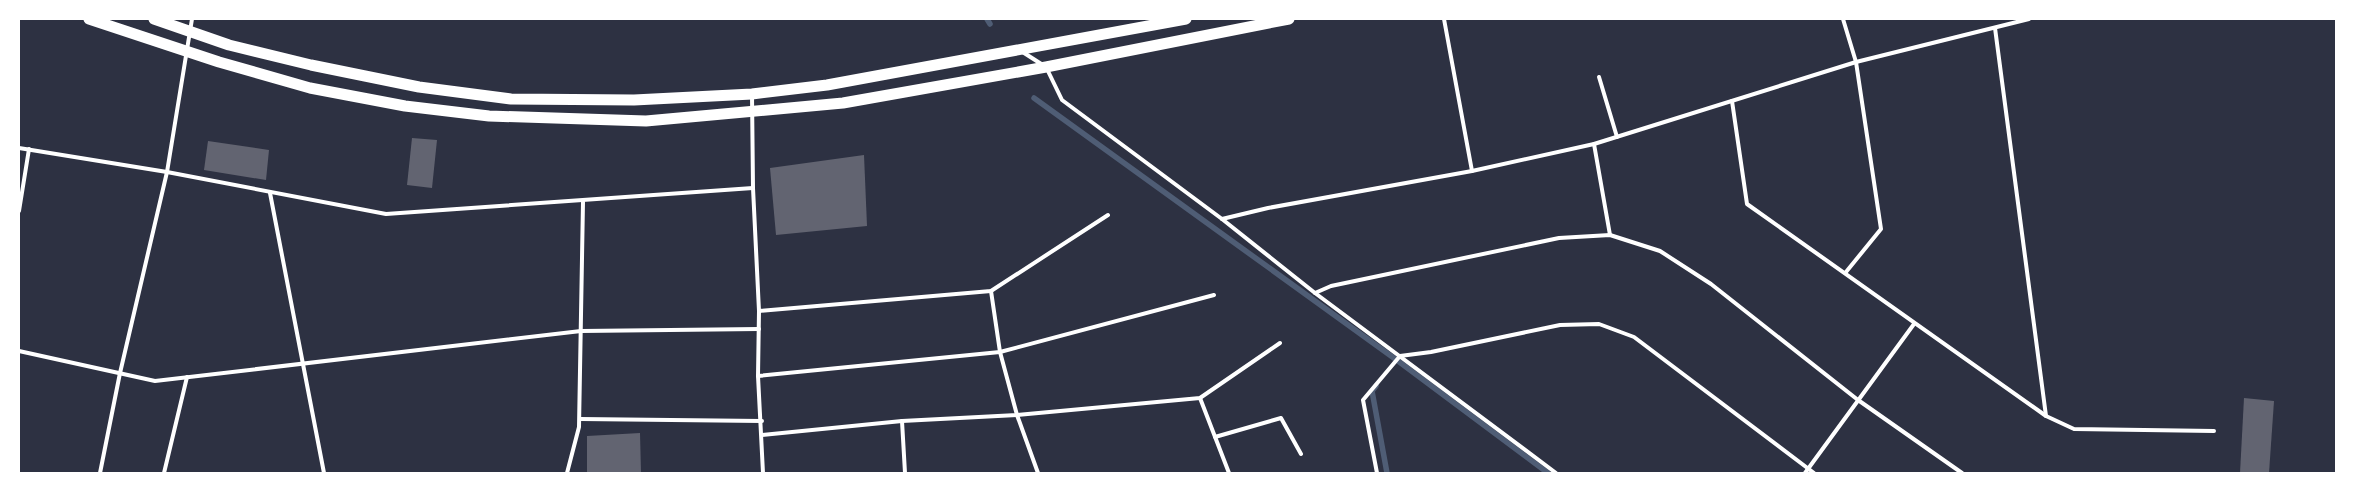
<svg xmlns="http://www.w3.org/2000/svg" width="2355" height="492" font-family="'PT Sans',sans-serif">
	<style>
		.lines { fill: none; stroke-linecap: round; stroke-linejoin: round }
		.stream { stroke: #4f5d75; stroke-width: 5.5 }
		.building { fill: #626471 }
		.minor { stroke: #fff; stroke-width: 4 }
		.trunk { stroke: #fff; stroke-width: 11 }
	</style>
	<rect width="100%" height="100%" fill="#2d3142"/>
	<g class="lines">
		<g class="stream">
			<polyline points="987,19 990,24"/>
			<polyline points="1034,98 1398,361 1548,473"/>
			<polyline points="1376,386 1372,391 1387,473"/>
		</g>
	</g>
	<g class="building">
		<polygon points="412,138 437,140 432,188 407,185"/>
		<polygon points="208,141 269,150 266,180 204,170"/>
		<polygon points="864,155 867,226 776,235 770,168"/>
		<polygon points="2244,398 2274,401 2269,473 2240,473"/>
		<polygon points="640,433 641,473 587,473 587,436"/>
	</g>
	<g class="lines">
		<g class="minor">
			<polyline points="1444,19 1472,171"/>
			<polyline points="1843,19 1856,62 1881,229 1846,272"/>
			<polyline points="1995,28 2046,416"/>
			<polyline points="1021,51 1046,67 1062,100 1222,219 1315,293 1556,473"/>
			<polyline points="1599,77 1617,137"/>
			<polyline points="752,95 753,188 759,311 758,376 763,473"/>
			<polyline points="1732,101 1747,204 2046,416 2074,429 2214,431"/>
			<polyline points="1594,144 1610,235"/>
			<polyline points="19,148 167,172 386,214 753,188"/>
			<polyline points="270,193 324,473"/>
			<polyline points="19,211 29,149"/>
			<polyline points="1222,219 1268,208 1472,171 1594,144 1856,62 2029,19"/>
			<polyline points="991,291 1000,352 1017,415 1038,473"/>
			<polyline points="1315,293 1331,286 1559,238 1610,235 1660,251 1711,284 1858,400 1962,473"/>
			<polyline points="759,311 991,291 1108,215"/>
			<polyline points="19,351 155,381 581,331 759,329"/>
			<polyline points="758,376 1000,352 1214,295"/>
			<polyline points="1200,398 1229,473"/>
			<polyline points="580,419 762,421"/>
			<polyline points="902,421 905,473"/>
			<polyline points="762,435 902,421 1017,415 1200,398 1280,343"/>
			<polyline points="1215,437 1281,418 1301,454"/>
			<polyline points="100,473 120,373 167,172 192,19"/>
			<polyline points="164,473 187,377"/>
			<polyline points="567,473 579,427 583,202"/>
			<polyline points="1377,473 1363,400 1400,356 1431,352 1560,325 1599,324 1634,337 1814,473"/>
			<polyline points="1805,473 1914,324"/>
		</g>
		<g class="trunk">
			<polyline points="89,19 219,62 310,88 405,106 489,116 646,121 843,103 1046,67 1289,19"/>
			<polyline points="154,19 229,45 311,65 419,87 511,99 634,100 752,94 827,85 1186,19"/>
		</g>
	</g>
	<rect width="2355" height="492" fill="none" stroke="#ffffff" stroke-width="40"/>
</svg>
